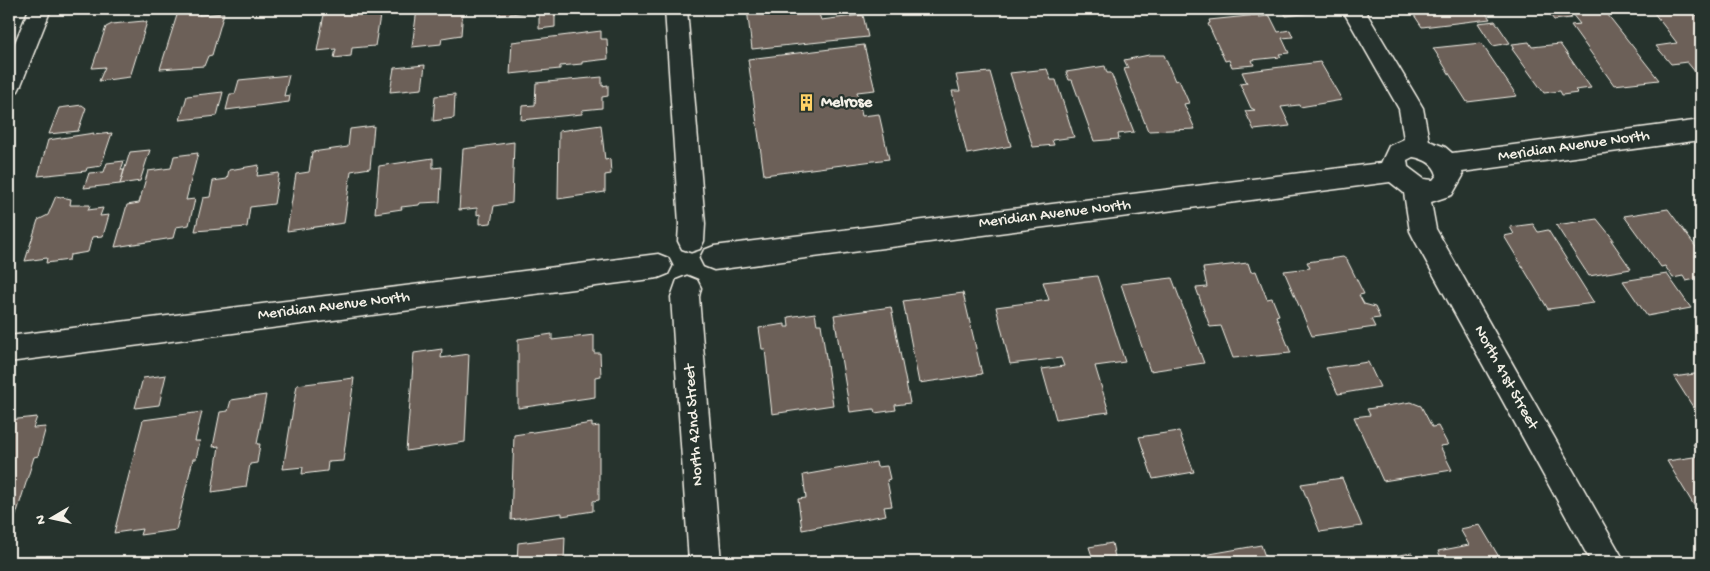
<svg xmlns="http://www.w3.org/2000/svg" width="1710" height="571" font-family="'Gochi Hand',sans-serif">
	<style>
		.building { fill: #6c6059; stroke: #f4f1e8 }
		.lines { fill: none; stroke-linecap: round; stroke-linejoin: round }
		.street-casing { stroke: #f4f1e8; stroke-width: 3 }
		.street { fill: #26332d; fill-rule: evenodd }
		.labels { text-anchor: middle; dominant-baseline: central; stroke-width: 4.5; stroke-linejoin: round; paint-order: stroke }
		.poi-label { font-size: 16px; font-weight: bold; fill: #f4f1e8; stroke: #26332d; text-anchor: start }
		.street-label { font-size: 16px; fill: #f4f1e8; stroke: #26332d }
	</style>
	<rect width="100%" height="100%" fill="#26332d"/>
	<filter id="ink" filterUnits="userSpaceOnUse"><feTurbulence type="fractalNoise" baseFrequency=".02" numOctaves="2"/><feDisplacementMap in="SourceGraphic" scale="10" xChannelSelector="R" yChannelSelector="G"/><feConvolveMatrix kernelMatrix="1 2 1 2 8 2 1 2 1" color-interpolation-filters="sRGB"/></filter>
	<g filter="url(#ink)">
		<g class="building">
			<polygon points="325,9 385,9 384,16 380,16 375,46 352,48 351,56 334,58 336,49 317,51"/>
			<polygon points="417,9 463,9 461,35 442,38 441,44 412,47"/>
			<polygon points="500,9 529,9 529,12 500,15"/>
			<polygon points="747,9 826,9 827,13 819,14 821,20 863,15 868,37 752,49"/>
			<polygon points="1282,9 1309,9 1311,13 1286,16"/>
			<polygon points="1410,9 1483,9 1490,19 1422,27"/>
			<polygon points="1546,9 1571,9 1565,10 1571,18 1554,20"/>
			<polygon points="1651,9 1690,9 1701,20 1701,79 1687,62 1671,64 1656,46 1677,43"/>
			<polygon points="201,10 199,15 224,13 212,55 208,56 204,66 160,69 178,12"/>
			<polygon points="555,10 555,27 539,29 539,12"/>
			<polygon points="1604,10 1659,80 1614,85 1571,25 1580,24 1572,14"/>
			<polygon points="1258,15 1259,17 1270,16 1278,32 1290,30 1293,37 1282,38 1289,53 1279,54 1281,57 1252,60 1254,65 1232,67 1229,60 1225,61 1208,24 1210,23 1209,20"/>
			<polygon points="144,21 144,22 147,22 130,77 99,81 105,67 92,68 106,27 112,24"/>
			<polygon points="1495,21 1510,43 1493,46 1478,23"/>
			<polygon points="601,31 601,39 607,39 608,59 582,62 582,64 560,66 560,69 510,74 512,42"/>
			<polygon points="1529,42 1532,47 1560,44 1591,88 1575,90 1578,93 1562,95 1560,91 1544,93 1512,49 1514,48 1512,44"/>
			<polygon points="1481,43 1517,96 1467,102 1433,48"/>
			<polygon points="864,45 875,90 857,92 862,116 879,114 889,159 764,175 748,59"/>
			<polygon points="1149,55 1164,55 1175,81 1179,80 1189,103 1184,104 1195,129 1148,131 1124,69 1128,68 1124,60"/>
			<polygon points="1320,62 1342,100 1300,107 1299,105 1281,107 1290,126 1254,130 1245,111 1255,110 1251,108 1240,84 1247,83 1242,72"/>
			<polygon points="425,65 422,89 390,92 394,68"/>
			<polygon points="1105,66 1107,73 1111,73 1134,132 1118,134 1119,139 1094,141 1072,80 1069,80 1066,72"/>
			<polygon points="1047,69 1051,80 1056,80 1074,137 1052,140 1054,145 1033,147 1010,73"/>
			<polygon points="990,72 1011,146 967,154 952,91 960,91 956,75"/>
			<polygon points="289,75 284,96 290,95 289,102 226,110 230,94 235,94 239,80"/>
			<polygon points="602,77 602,86 608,85 608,96 602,97 602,108 582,110 582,114 521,120 522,106 535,105 536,83"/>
			<polygon points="223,92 217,116 180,120 187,96"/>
			<polygon points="455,94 454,118 433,121 435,96"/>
			<polygon points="82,105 86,108 78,131 49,134 59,108"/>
			<polygon points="601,125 605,160 610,159 611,174 605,175 605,192 558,199 559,131"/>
			<polygon points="374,126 370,168 351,171 344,223 287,231 296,174 309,172 312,152 348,147 350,129"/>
			<polygon points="94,133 93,135 112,133 101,166 87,168 86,171 38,176 48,140"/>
			<polygon points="514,142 512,203 494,206 491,223 480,224 480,214 477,215 477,208 459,210 463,149"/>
			<polygon points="150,150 140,181 120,184 130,152"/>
			<polygon points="198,153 186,200 195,199 189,225 176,227 173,238 115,247 127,205 139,203 148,171 171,168 174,156"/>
			<polygon points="433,158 433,168 442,167 440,202 420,203 419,205 401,207 402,209 375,213 379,166"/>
			<polygon points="124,161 121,170 124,170 120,184 84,188 89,173 104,172 107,163"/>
			<polygon points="259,165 257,176 279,173 274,204 250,207 247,227 195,231 203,198 210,197 213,181 227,179 229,170"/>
			<polygon points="56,196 71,199 70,205 90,205 88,210 103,208 100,216 109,215 103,236 92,237 88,252 70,255 69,260 46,263 47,258 25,261 38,220 48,215"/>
			<polygon points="1668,209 1701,254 1701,278 1686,281 1683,276 1673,278 1665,266 1661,267 1624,216"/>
			<polygon points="1597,219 1614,240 1611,240 1631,269 1589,276 1556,225"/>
			<polygon points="1533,224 1538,232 1548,230 1594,303 1548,309 1504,236 1514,234 1510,227"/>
			<polygon points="1343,257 1347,260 1364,294 1359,295 1364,304 1375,307 1380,318 1371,319 1375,327 1312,336 1284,271 1310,268 1307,262"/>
			<polygon points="1248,263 1251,272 1256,271 1267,299 1272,298 1279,315 1276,316 1291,353 1233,358 1221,326 1210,327 1196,288 1207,287 1203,268"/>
			<polygon points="1667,274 1691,308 1647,316 1623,281"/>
			<polygon points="1097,276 1125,362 1095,366 1109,412 1056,419 1042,369 1064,366 1061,358 1010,364 996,307 1049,300 1043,282"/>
			<polygon points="1172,278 1204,363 1150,371 1121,284"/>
			<polygon points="963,293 982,374 919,383 903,301"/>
			<polygon points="891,307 910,403 895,405 896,410 875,413 874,409 850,412 834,315"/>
			<polygon points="815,313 817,324 821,324 833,405 772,414 765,349 762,349 759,328 785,324 785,327 789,327 788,317"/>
			<polygon points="552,334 552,340 594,335 594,353 600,353 601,376 595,377 595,397 518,408 518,339"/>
			<polygon points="442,349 441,358 469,354 465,442 406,451 414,353"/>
			<polygon points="1368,362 1380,387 1338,394 1326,368"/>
			<polygon points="1701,373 1701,418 1700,418 1674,377"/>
			<polygon points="166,375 159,405 135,408 143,378"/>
			<polygon points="354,378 343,461 328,462 327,471 302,474 303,467 283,469 297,385"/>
			<polygon points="266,395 257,444 260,444 257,463 250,464 246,487 212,492 219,446 213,447 220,412 228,411 231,400"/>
			<polygon points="1411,402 1421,406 1432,427 1438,426 1448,445 1440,446 1452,470 1383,481 1354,417 1370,415 1367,409"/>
			<polygon points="202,412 195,441 200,441 196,459 193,459 176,530 140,535 142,529 114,533 143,420"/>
			<polygon points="37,417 33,428 46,427 38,456 34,457 13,525 9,526 9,420"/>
			<polygon points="592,423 592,427 599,426 599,500 593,501 593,511 562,516 562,513 511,520 514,435"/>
			<polygon points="1179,431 1194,472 1153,479 1139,437"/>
			<polygon points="1701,443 1701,517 1667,461 1700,456 1693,444"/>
			<polygon points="876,462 877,467 887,466 890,479 887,480 892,506 884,507 886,515 802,530 798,499 806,498 803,475"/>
			<polygon points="1342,478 1362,526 1320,532 1301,484"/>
			<polygon points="1480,525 1502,562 1443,562 1438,551 1469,545 1460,529"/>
			<polygon points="565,537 564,562 517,562 518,543"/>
			<polygon points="1112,543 1116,562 1094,562 1089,547"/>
			<polygon points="1261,545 1267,562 1206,562 1204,555"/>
			<polygon points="1412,553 1416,562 1357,562"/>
			<polygon points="418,557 418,562 386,562"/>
		</g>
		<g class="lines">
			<defs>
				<g id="street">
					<polygon points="29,9 51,9 21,85 18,91 9,94 9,57"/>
					<polygon points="665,9 687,9 705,224 704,241 700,249 691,252 682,249 678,241 679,224"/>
					<path d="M 1342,9 L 1364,9 L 1423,108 L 1429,141 L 1445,147 L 1452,153 L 1701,120 L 1701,140 L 1462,172 L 1463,176 L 1452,195 L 1431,202 L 1436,229 L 1625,562 L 1591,562 L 1414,239 L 1410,231 L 1404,193 L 1390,182 L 714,270 L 704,266 L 700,258 L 704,250 L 714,246 L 1381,163 L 1389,146 L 1404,139 L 1399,109 ZM 1413,157 C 1424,159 1434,163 1437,175 L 1433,180 L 1424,179 L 1408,167 L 1407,160 Z"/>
					<polygon points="658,254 668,258 672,266 668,274 658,278 9,362 9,336"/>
					<polygon points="687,276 697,280 701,288 699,297 721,562 689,562 671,297 677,280"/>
				</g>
			</defs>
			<use href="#street" class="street-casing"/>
			<use href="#street" class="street"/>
		</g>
	</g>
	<defs>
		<symbol id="building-bare" viewBox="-9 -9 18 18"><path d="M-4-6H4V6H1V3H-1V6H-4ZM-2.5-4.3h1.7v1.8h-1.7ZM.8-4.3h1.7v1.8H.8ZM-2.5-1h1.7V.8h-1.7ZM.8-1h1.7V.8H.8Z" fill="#ffd166" stroke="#26332d" stroke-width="2.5" paint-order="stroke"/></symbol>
	</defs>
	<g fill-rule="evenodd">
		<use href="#building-bare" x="794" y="90" width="25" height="25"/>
	</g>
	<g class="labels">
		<g class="poi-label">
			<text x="821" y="103">Melrose</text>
		</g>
		<g class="street-label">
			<text transform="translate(1574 147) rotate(-8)">Meridian Avenue North</text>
			<text transform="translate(1055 215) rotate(-7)">Meridian Avenue North</text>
			<text transform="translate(334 307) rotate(-7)">Meridian Avenue North</text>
			<text transform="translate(1505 378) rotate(61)">North 41st Street</text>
			<text transform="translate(695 425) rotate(-94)">North 42nd Street</text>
		</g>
	</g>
	<rect width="1710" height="571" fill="none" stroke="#26332d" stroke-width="30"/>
	<rect x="15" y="15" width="1680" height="541" fill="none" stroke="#f4f1e8" stroke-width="2" filter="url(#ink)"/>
	<g transform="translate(52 518) rotate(261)" stroke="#26332d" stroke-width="4" paint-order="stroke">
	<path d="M0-4L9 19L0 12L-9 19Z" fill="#f4f1e8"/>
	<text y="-8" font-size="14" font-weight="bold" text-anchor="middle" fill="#f4f1e8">N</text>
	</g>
</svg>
